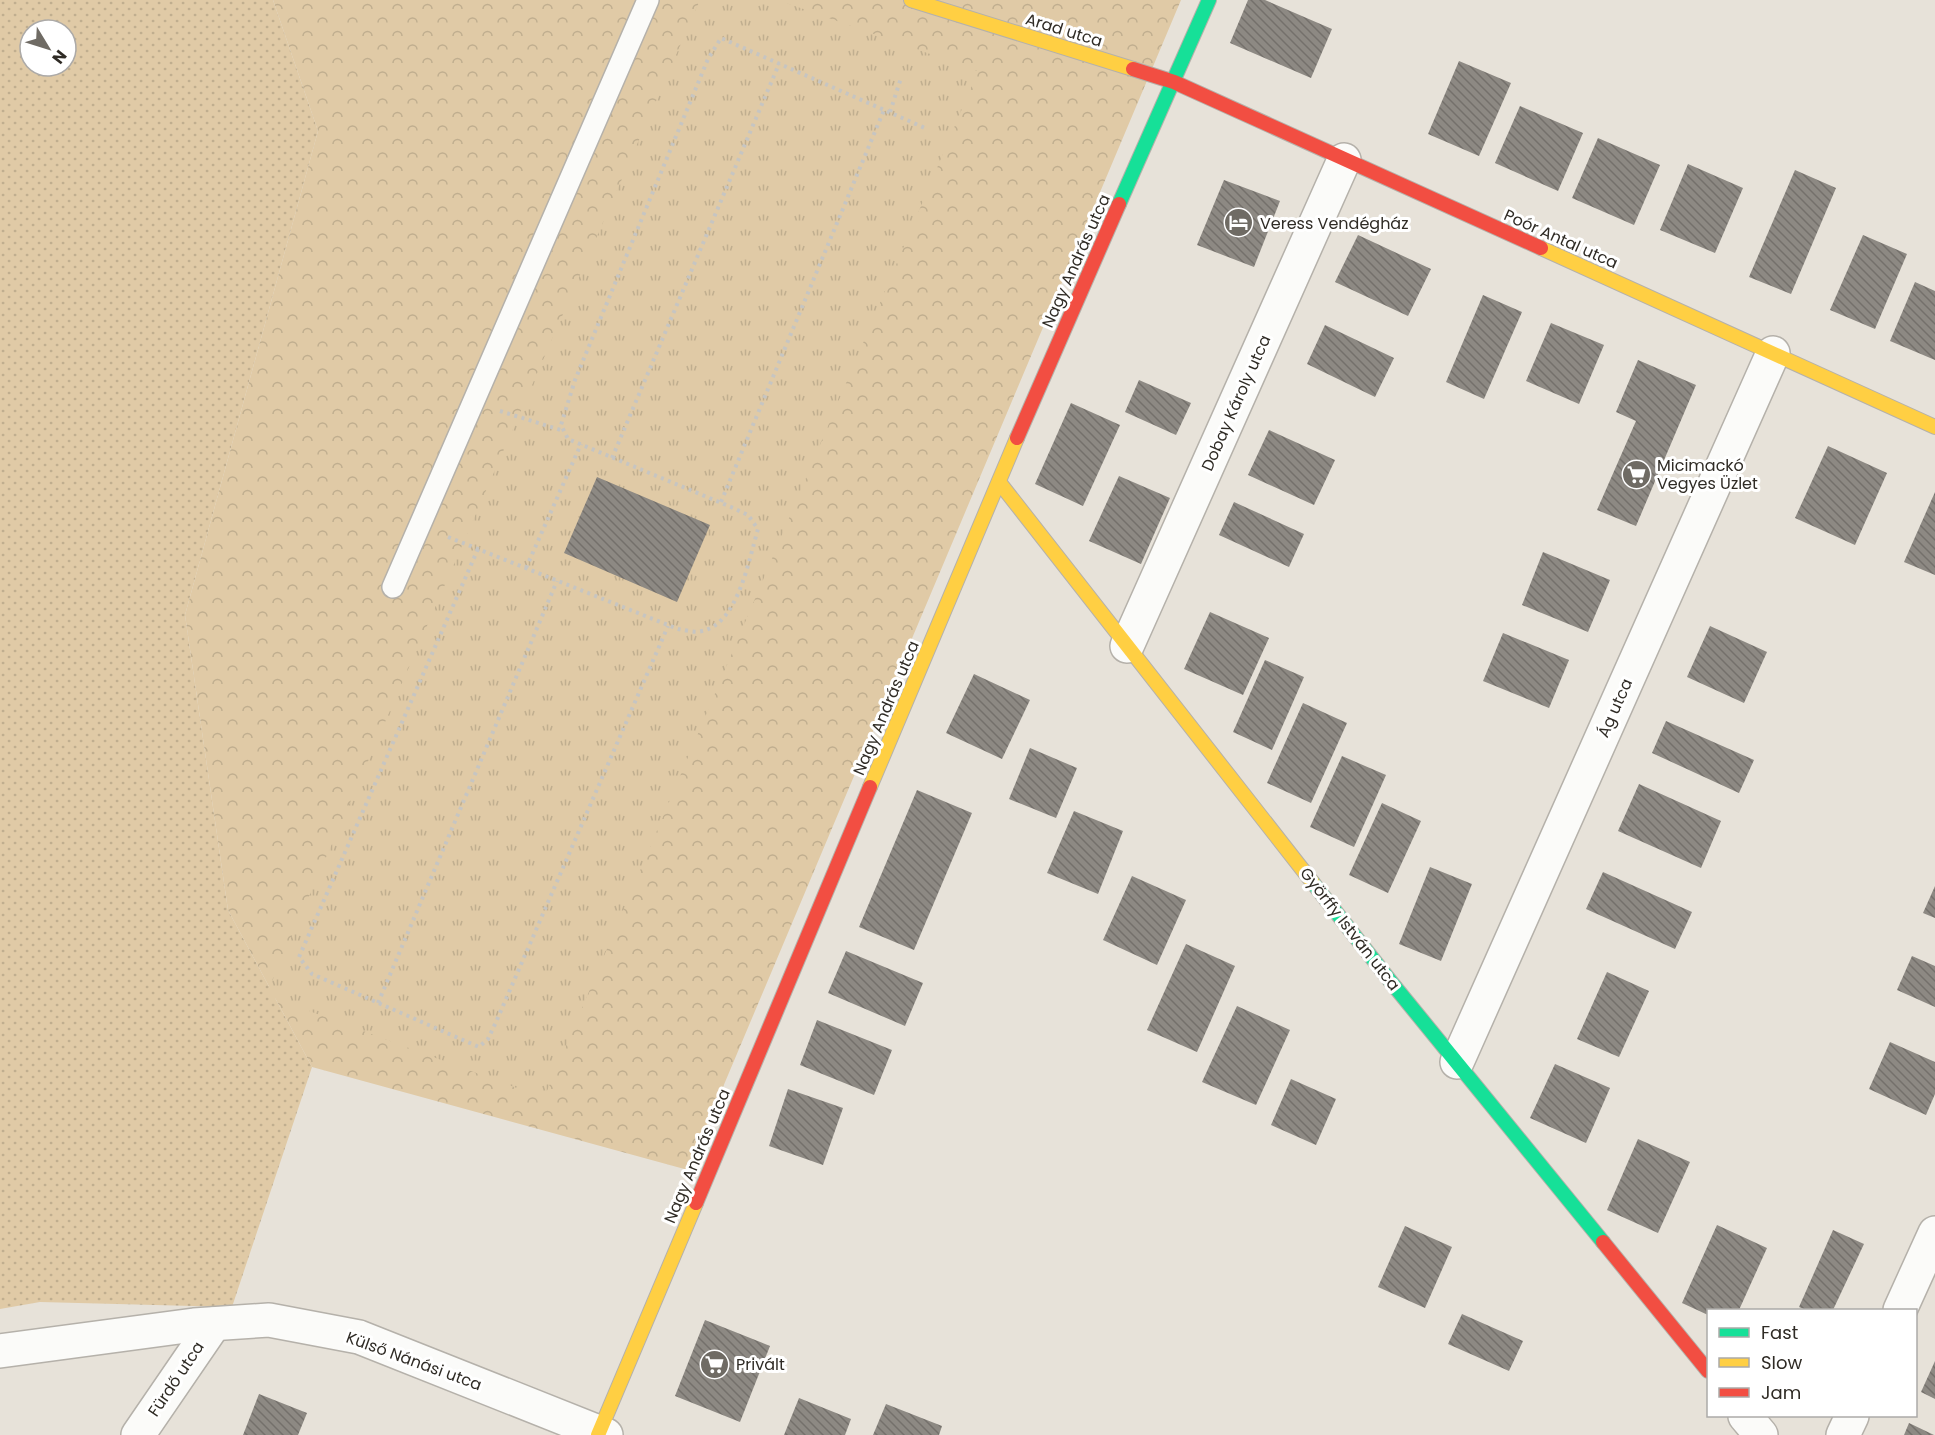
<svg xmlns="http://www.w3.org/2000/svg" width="1935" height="1435" font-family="Poppins,sans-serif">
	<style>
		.grass { fill: url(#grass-dots); fill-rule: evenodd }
		.forest { fill: url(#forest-crowns) }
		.park { fill: url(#park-tufts) }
		.building { fill: url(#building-back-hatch) }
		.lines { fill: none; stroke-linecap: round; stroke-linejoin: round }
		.lane-casing { stroke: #b5b1aa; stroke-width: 24 }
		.street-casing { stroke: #b5b1aa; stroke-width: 36 }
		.fast-casing { stroke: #b5b1aa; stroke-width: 16 }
		.slow-casing { stroke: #b5b1aa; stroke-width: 16 }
		.jam-casing { stroke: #b5b1aa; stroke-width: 16 }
		.path { stroke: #c6c5c2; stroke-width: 4; stroke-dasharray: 3 4.5; stroke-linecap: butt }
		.lane { stroke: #fbfbf9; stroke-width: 21 }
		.street { stroke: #fbfbf9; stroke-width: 33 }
		.fast { stroke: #16e098; stroke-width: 14 }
		.slow { stroke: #ffcf43; stroke-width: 14 }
		.jam { stroke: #f24e42; stroke-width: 14 }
		.labels { text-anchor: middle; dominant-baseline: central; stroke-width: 6; stroke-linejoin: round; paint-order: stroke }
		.street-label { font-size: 16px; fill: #2f2b25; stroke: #fff }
		.poi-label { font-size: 16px; fill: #2f2b25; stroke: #fff; text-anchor: start }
	</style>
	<defs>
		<pattern id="grass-dots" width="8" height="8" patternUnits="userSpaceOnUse" patternTransform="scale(1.5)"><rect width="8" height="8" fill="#e0caa6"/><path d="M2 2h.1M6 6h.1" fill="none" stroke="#c0ae8f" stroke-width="1.8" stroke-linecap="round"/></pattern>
		<pattern id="forest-crowns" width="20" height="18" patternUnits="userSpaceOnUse" patternTransform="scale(1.5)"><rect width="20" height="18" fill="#e0caa6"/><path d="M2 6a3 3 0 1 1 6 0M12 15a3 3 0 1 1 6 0" fill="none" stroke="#c0ae8f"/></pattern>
		<pattern id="park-tufts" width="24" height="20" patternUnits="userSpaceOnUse" patternTransform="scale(1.5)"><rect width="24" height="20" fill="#e0caa6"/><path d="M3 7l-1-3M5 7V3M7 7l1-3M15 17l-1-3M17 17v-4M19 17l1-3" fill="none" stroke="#c0ae8f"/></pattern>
		<pattern id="building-back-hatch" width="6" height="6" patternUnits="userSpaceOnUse" patternTransform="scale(1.5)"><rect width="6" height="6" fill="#8d8983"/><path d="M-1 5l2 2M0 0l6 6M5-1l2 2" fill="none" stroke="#74706b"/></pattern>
	</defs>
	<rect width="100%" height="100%" fill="#e7e2d9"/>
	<path class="grass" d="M 0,0 L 273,0 L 318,131 L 185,615 L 228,910 L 312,1067 L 232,1307 L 40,1302 L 0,1309 ZM 30,30 L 66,30 L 66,66 L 30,66 Z"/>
	<polygon class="forest" points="273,0 1181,0 688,1170 312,1067 228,910 185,615 318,131"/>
	<polygon class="park" points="700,0 778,0 978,71 544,1098 266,995"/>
	<g class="building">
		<polygon points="1248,0 1265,0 1332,29 1311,78 1230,43"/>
		<polygon points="1459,61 1511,83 1479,156 1428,134"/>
		<polygon points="1520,106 1583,133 1558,191 1495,163"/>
		<polygon points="1598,138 1660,165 1634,225 1572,198"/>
		<polygon points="1688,164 1743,188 1715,253 1660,230"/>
		<polygon points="1795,170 1836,188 1791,294 1749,277"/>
		<polygon points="1224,180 1280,201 1254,267 1197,245"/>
		<polygon points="1358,235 1431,269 1408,316 1335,282"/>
		<polygon points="1863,235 1907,254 1875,329 1830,310"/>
		<polygon points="1915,282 1935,291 1935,360 1890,341"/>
		<polygon points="1483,295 1522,312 1484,399 1446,382"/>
		<polygon points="1551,323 1604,345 1579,404 1526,381"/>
		<polygon points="1325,325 1394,358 1375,397 1307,364"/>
		<polygon points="1638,360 1696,385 1636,526 1597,510 1636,421 1616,412"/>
		<polygon points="1139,380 1191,403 1176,435 1125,412"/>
		<polygon points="1071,403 1120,425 1083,506 1035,484"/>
		<polygon points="1269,430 1335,460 1314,505 1248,475"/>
		<polygon points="1828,446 1887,473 1855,545 1795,518"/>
		<polygon points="1119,476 1170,498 1141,564 1089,541"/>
		<polygon points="597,477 710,525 677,602 564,553"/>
		<polygon points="1935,492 1935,575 1904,562"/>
		<polygon points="1234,502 1304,534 1289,567 1219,535"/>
		<polygon points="1543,552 1610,580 1588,632 1522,605"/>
		<polygon points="1210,612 1269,638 1243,695 1184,669"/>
		<polygon points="1710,626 1767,652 1744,703 1687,677"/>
		<polygon points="1503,633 1569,660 1549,708 1483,681"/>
		<polygon points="1265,660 1304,677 1272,750 1233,732"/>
		<polygon points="974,674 1030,700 1002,759 946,733"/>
		<polygon points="1303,703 1347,723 1311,803 1267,783"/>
		<polygon points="1666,721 1754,760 1739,793 1652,753"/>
		<polygon points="1030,748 1077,768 1056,818 1009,799"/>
		<polygon points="1342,756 1386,775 1354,847 1310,827"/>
		<polygon points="1639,784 1721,821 1701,868 1618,831"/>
		<polygon points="917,790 972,813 914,950 859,927"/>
		<polygon points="1382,803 1421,821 1388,893 1349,875"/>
		<polygon points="1074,811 1123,831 1098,894 1047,873"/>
		<polygon points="1430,867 1472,884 1441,961 1399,944"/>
		<polygon points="1603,872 1692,912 1675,949 1586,909"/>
		<polygon points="1132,876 1186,900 1157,965 1103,940"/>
		<polygon points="1935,886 1935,918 1923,913"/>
		<polygon points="1186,944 1235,966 1197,1052 1147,1030"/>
		<polygon points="846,951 923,983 905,1026 828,993"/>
		<polygon points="1912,956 1935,966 1935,1007 1897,990"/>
		<polygon points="1607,972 1649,991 1619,1057 1577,1039"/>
		<polygon points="1237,1006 1290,1030 1256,1105 1202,1082"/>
		<polygon points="817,1020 892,1050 874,1095 800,1065"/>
		<polygon points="1890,1042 1935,1062 1935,1094 1926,1115 1869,1089"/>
		<polygon points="1555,1064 1610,1088 1586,1143 1530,1118"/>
		<polygon points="1291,1079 1336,1099 1316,1145 1271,1125"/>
		<polygon points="788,1089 843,1108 823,1165 769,1146"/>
		<polygon points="1638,1139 1690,1162 1658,1233 1607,1210"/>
		<polygon points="1717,1225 1767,1248 1739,1310 1708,1310 1708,1315 1682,1303"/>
		<polygon points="1405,1226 1452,1247 1425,1308 1378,1287"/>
		<polygon points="1833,1230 1864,1244 1833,1310 1806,1310 1799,1307"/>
		<polygon points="1462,1314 1523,1341 1509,1371 1448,1344"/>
		<polygon points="705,1320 770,1346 740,1422 675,1396"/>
		<polygon points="1935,1361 1935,1399 1921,1392"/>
		<polygon points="259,1394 307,1413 298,1435 243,1435"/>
		<polygon points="799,1398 851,1419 845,1435 784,1435"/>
		<polygon points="886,1404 942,1426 939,1435 873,1435"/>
		<polygon points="1909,1423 1934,1435 1904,1435"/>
	</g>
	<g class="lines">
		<defs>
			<polyline id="lane" points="393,587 648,0"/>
			<g id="street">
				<polyline points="1127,646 1344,160"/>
				<polyline points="1457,1062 1773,353"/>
				<polyline points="1900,1310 1935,1233"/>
				<polyline points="0,1351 194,1325 269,1320 359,1337 606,1435"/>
				<polyline points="1745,1416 1761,1435"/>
				<polyline points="138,1435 214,1324"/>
				<polyline points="1843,1435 1852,1416"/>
			</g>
			<g id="fast">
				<polyline points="1119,204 1209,0"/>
				<polyline points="1313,883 1391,982 1603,1242"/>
			</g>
			<g id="slow">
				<polyline points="911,0 1133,69"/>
				<polyline points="1541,248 1935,427"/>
				<polyline points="999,482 1313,883"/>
				<polyline points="870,787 1017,438"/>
				<polyline points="598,1435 696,1203"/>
			</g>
			<g id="jam">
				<polyline points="1133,69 1174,82 1541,248"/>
				<polyline points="1017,438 1119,204"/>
				<polyline points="696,1203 870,787"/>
				<polyline points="1603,1242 1708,1371"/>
			</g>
		</defs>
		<use href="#lane" class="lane-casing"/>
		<use href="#street" class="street-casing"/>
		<use href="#fast" class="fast-casing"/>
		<use href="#slow" class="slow-casing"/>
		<use href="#jam" class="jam-casing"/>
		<g class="path">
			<polyline points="890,112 901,78"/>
			<polyline points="500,411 564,431"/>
			<polyline points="612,458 779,64"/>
			<polyline points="721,502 884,110"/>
			<path d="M 448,537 L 678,629 C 685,630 695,633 702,631 C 738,624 749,559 758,529 L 748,515 L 731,507 L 568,439 L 561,425 L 575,380 L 708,59 L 721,38 L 925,128"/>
			<polyline points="478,549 299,957 312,974 479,1047 488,1039 496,1022 668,626"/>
			<polyline points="526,568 581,444"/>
			<polyline points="378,1003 557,581"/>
		</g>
		<use href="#lane" class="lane"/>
		<use href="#street" class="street"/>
		<use href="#fast" class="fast"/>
		<use href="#slow" class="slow"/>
		<use href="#jam" class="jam"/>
	</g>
	<defs>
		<symbol id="hotel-disc" viewBox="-11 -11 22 22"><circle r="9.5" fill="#6f6b64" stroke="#fff"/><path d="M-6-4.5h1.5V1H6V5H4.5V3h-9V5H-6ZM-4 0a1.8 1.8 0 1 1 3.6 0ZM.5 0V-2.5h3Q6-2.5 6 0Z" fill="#fff"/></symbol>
		<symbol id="supermarket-disc" viewBox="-11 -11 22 22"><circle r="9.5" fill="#6f6b64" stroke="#fff"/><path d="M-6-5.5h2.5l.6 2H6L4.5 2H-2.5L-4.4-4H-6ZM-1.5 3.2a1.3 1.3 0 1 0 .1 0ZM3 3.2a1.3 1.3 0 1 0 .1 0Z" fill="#fff"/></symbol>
	</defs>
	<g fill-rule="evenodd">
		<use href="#hotel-disc" x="1222" y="206" width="33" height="33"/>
		<use href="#supermarket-disc" x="1620" y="458" width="33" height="33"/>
		<use href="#supermarket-disc" x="698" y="1348" width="33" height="33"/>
	</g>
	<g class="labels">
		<g class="street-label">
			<text transform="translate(1064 30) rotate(17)">Arad utca</text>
			<text transform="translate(1561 239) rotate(24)">Poór Antal utca</text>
			<text transform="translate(1076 261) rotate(-66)">Nagy András utca</text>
			<text transform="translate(1236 403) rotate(-66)">Dobay Károly utca</text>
			<text transform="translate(886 708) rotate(-67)">Nagy András utca</text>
			<text transform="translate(1615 708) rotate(-66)">Ág utca</text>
			<text transform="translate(1350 929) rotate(52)">Györffy István utca</text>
			<text transform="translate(697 1156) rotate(-67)">Nagy András utca</text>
			<text transform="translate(414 1361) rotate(20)">Külső Nánási utca</text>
			<text transform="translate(176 1379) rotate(-56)">Fürdő utca</text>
		</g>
		<g class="poi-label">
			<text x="1260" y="223">Veress Vendégház</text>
			<text x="1657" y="465">Micimackó<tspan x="1657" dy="18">Vegyes Üzlet</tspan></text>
			<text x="736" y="1364">Privált</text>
		</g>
	</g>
	<rect x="1707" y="1309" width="210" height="108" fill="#ffffff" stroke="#acaaa8" stroke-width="1.5"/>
	<rect x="1719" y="1328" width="30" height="9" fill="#16e098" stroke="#acaaa8" stroke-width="1.5"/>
	<text x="1761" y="1339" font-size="18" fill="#2f2b25">Fast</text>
	<rect x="1719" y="1358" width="30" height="9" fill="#ffcf43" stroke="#acaaa8" stroke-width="1.5"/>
	<text x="1761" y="1369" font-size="18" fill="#2f2b25">Slow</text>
	<rect x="1719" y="1388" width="30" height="9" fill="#f24e42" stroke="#acaaa8" stroke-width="1.5"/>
	<text x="1761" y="1399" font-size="18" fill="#2f2b25">Jam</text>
	<g transform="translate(48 48) rotate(128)"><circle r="28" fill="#ffffff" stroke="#acaaa8" stroke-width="1.5"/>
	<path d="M0-4.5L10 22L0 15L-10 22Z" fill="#6f6b64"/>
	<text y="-9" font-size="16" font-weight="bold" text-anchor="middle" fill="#2f2b25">N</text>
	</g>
</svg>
